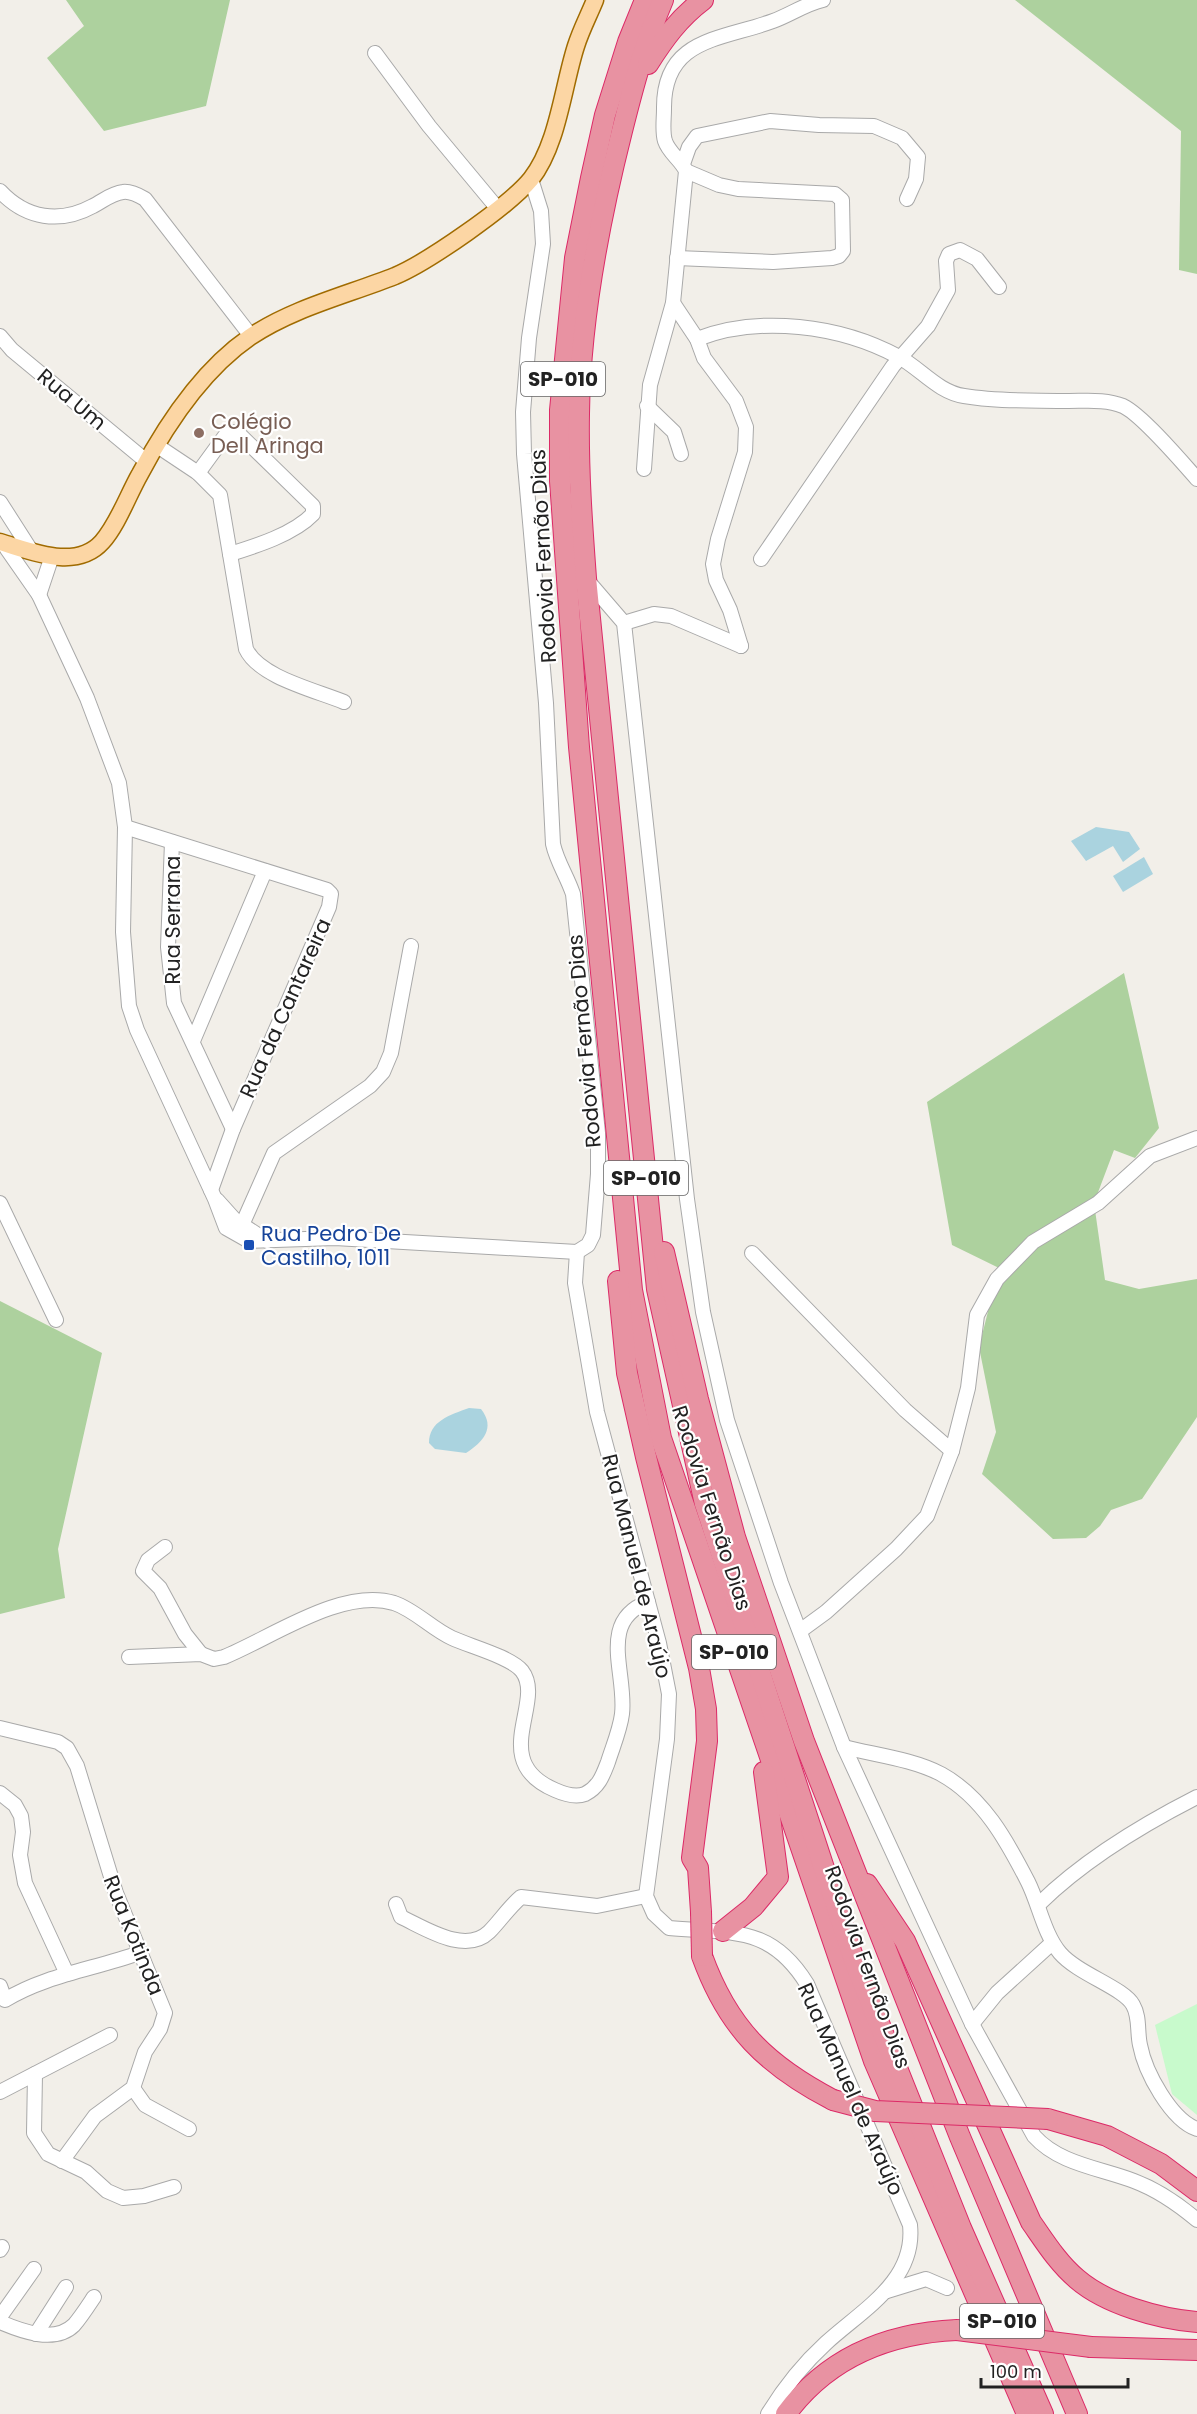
<svg xmlns="http://www.w3.org/2000/svg" width="1197" height="2414" font-family="Poppins,sans-serif">
	<style>
		.forest { fill: #add19e }
		.park { fill: #c8facc }
		.water { fill: #aad3df }
		.lines { fill: none; stroke-linecap: round; stroke-linejoin: round }
		.minor-casing { stroke: #a9a9a9; stroke-width: 16 }
		.major-casing { stroke: #a06b00; stroke-width: 19 }
		.highway-casing { stroke: #dc2a67; stroke-width: 22 }
		.minor { stroke: #fff; stroke-width: 14 }
		.major { stroke: #fcd6a4; stroke-width: 16 }
		.highway { stroke: #e892a2; stroke-width: 20 }
		.highway-bridge-casing { stroke: #dc2a67; stroke-width: 22; stroke-linecap: butt }
		.highway-bridge { stroke: #e892a2; stroke-width: 20 }
		.education-dot { fill: #8d6e63; stroke: #fff; stroke-width: 2 }
		.transit-dot { fill: #1a4fb4; stroke: #fff; stroke-width: 2 }
		.labels { text-anchor: middle; dominant-baseline: central; stroke-width: 4.5; stroke-linejoin: round; paint-order: stroke }
		.shield { fill: #fff; stroke: #646464; stroke-width: 1.5 }
		.shield-label { font-size: 20px; font-weight: bold; fill: #222 }
		.street-label { font-size: 21px; fill: #222; stroke: #fff }
		.education-label { font-size: 21px; fill: #785e54; stroke: #fff; text-anchor: start }
		.transit-label { font-size: 21px; fill: #164399; stroke: #fff; text-anchor: start }
	</style>
	<rect width="100%" height="100%" fill="#f2efe9"/>
	<g class="forest">
		<polygon points="66,0 230,0 206,106 104,131 47,58 84,26"/>
		<polygon points="1015,0 1197,0 1197,274 1179,270 1181,131"/>
		<polygon points="1124,973 1159,1128 1135,1158 1114,1150 1094,1203 1105,1280 1139,1289 1197,1279 1197,1417 1142,1499 1111,1510 1100,1526 1086,1538 1053,1539 982,1474 996,1432 979,1347 999,1268 952,1245 927,1102"/>
		<polygon points="0,1301 102,1353 58,1549 65,1598 0,1614"/>
	</g>
	<polygon class="park" points="1197,2004 1197,2115 1172,2094 1155,2025"/>
	<g class="water">
		<polygon points="1096,827 1129,832 1140,849 1123,862 1113,846 1086,861 1071,841"/>
		<polygon points="1144,857 1153,874 1123,892 1113,876"/>
		<path d="M 469,1408 L 481,1409 C 496,1428 483,1442 466,1453 L 435,1449 L 429,1443 C 429,1421 450,1415 469,1408 Z"/>
	</g>
	<g class="lines">
		<defs>
			<g id="minor">
				<polyline points="375,53 429,126 498,209"/>
				<polyline points="683,164 689,147 697,136 770,121 819,125 874,126 902,138 918,157 916,179 907,199"/>
				<path d="M 531,179 L 541,211 L 543,244 L 529,338 L 523,412 L 524,454 L 546,703 L 553,844 C 557,862 567,876 573,894 L 598,1133 L 598,1174 L 593,1235 L 588,1245 L 577,1252"/>
				<path d="M 0,191 C 26,219 60,224 93,206 C 103,201 112,193 123,192 C 130,191 138,195 145,199 L 251,336"/>
				<polyline points="677,258 773,262 832,258 839,256 843,251 842,200 835,194 738,189 719,185 686,171"/>
				<polyline points="673,303 697,339 704,358 736,401 746,427 745,452 718,539 713,564 716,580 730,610 741,646"/>
				<polyline points="0,336 12,350 146,461"/>
				<path d="M 697,339 C 759,315 840,325 899,357 C 921,369 938,392 964,396 C 999,402 1035,400 1069,401 C 1087,401 1106,399 1123,406 C 1142,415 1182,462 1197,479"/>
				<polyline points="647,406 674,432 681,454"/>
				<path d="M 156,445 L 198,473 L 220,495 L 246,649 C 259,677 315,690 344,702"/>
				<path d="M 644,469 L 650,385 L 673,303 L 686,171 C 681,160 669,153 665,141 C 662,131 664,120 664,109 C 663,38 721,40 773,21 C 790,15 805,4 823,0"/>
				<path d="M 198,473 L 225,436 L 233,432 L 239,434 L 313,506 L 313,514 C 294,534 256,546 230,554"/>
				<polyline points="0,502 32,552"/>
				<polyline points="2,542 39,595 87,698 119,783 125,827 123,932 129,1006 137,1030 215,1199 226,1228 249,1241 335,1238 577,1252"/>
				<polyline points="761,559 893,366 928,326 948,290 946,261 949,254 960,250 977,259 999,287"/>
				<path d="M 587,580 L 624,623 L 687,1199 L 703,1312 L 727,1420 L 781,1583 L 844,1747 L 972,2024 L 1034,2136 C 1059,2164 1100,2168 1134,2181 C 1158,2190 1178,2204 1197,2220"/>
				<polyline points="39,595 52,556"/>
				<polyline points="624,623 654,614 671,616 741,646"/>
				<polyline points="125,827 327,890 331,894 329,907 233,1129 211,1190"/>
				<polyline points="172,842 168,947 174,1003 233,1129"/>
				<polyline points="193,1041 265,871"/>
				<polyline points="217,1200 235,1220 267,1241"/>
				<polyline points="0,1203 56,1320"/>
				<polyline points="242,1225 274,1153 370,1086 383,1072 391,1053 411,946"/>
				<path d="M 577,1252 L 575,1283 L 597,1412 L 659,1643 L 669,1694 L 667,1739 L 646,1896 L 654,1914 L 669,1928 C 730,1934 770,1924 807,1984 L 910,2225 C 916,2281 862,2310 826,2343 C 803,2364 784,2388 768,2414"/>
				<polyline points="752,1253 905,1410 952,1451"/>
				<polyline points="165,1547 148,1560 143,1571 160,1588 185,1634 201,1654"/>
				<polyline points="800,1631 826,1612 896,1549 927,1516 952,1451 968,1388 977,1315 997,1279 1033,1242 1098,1203 1150,1156 1197,1138"/>
				<path d="M 129,1657 L 201,1654 L 214,1659 L 224,1657 C 271,1638 342,1587 394,1603 C 415,1610 432,1629 452,1638 C 469,1646 511,1657 522,1671 C 546,1702 487,1761 555,1790 C 564,1794 575,1798 585,1794 C 599,1787 603,1775 608,1762 C 613,1746 620,1730 622,1714 C 627,1674 597,1621 648,1602"/>
				<polyline points="0,1728 58,1742 67,1748 77,1766 116,1893 165,2013 160,2029 145,2052 133,2088 95,2116 62,2161"/>
				<path d="M 844,1747 C 875,1755 912,1759 941,1774 C 983,1797 1007,1841 1028,1882 C 1039,1904 1044,1934 1060,1953 C 1078,1974 1124,1988 1133,2005 C 1140,2017 1137,2032 1140,2045 C 1145,2072 1171,2120 1197,2129"/>
				<polyline points="0,1793 15,1805 21,1816 23,1832 20,1855 25,1883 67,1974"/>
				<path d="M 396,1904 L 401,1917 C 425,1928 465,1955 489,1932 C 500,1921 509,1907 521,1897 L 597,1906 L 646,1896"/>
				<path d="M 1039,1904 C 1084,1860 1140,1826 1197,1797"/>
				<path d="M 0,1986 L 5,2000 C 46,1975 95,1969 139,1953"/>
				<polyline points="972,2024 997,1993 1052,1943"/>
				<polyline points="35,2074 34,2133 48,2154 86,2172 107,2191 123,2198 144,2196 174,2187"/>
				<polyline points="133,2088 145,2105 189,2129"/>
				<polyline points="0,2092 110,2035"/>
				<polyline points="0,2250 2,2247"/>
				<polyline points="887,2291 926,2279 947,2288"/>
				<polyline points="0,2317 34,2269"/>
				<path d="M 0,2322 C 21,2331 55,2344 74,2325 C 81,2317 88,2306 94,2297"/>
				<polyline points="36,2334 66,2287"/>
			</g>
			<path id="major" d="M 0,542 C 31,551 76,571 102,542 C 118,524 128,495 140,474 C 166,425 202,370 250,337 C 293,308 347,295 395,276 C 428,262 509,206 531,179 C 558,145 563,86 576,46 C 581,30 589,15 595,0"/>
			<g id="highway">
				<polyline points="645,0 628,42 605,115 591,178 575,258 560,410 560,481 579,747 632,1290 661,1438 874,2061 1027,2414"/>
				<path d="M 663,0 C 645,42 633,87 622,131 C 599,222 580,319 579,414 C 578,469 582,524 586,578 L 657,1289 L 705,1504 L 855,1963 L 961,2228 L 1043,2414"/>
				<path d="M 648,64 C 664,39 679,18 703,0"/>
				<polyline points="664,1252 698,1399 735,1537 804,1741 960,2137 1077,2414"/>
				<polyline points="618,1281 627,1373 646,1457 699,1668 706,1709 707,1741 692,1858 698,1868 701,1912"/>
				<path d="M 867,1884 L 905,1941 L 1031,2222 C 1045,2242 1058,2263 1077,2279 C 1106,2304 1159,2319 1197,2322"/>
				<polyline points="723,1931 753,1907 778,1877 764,1772"/>
				<path d="M 702,1956 C 728,2028 766,2065 833,2100"/>
				<polyline points="1048,2119 1107,2136 1161,2164 1197,2191"/>
				<polyline points="1091,2347 1197,2350"/>
				<path d="M 786,2414 C 828,2357 888,2333 957,2330"/>
			</g>
		</defs>
		<use href="#minor" class="minor-casing"/>
		<use href="#major" class="major-casing"/>
		<use href="#highway" class="highway-casing"/>
		<use href="#minor" class="minor"/>
		<use href="#major" class="major"/>
		<use href="#highway" class="highway"/>
		<defs>
			<g id="highway-bridge">
				<polyline points="701,1912 702,1956"/>
				<polyline points="833,2100 875,2111 1048,2119"/>
				<polyline points="957,2330 1091,2347"/>
			</g>
		</defs>
		<use href="#highway-bridge" class="highway-bridge-casing"/>
		<use href="#highway-bridge" class="highway-bridge"/>
	</g>
	<circle class="education-dot" cx="199" cy="433" r="6"/>
	<rect class="transit-dot" x="243" y="1239" width="12" height="12" rx="3"/>
	<g class="labels">
		<g class="shield">
			<rect x="521" y="362" width="84" height="34" rx="4.5"/>
			<rect x="604" y="1161" width="84" height="34" rx="4.5"/>
			<rect x="692" y="1635" width="84" height="34" rx="4.5"/>
			<rect x="960" y="2304" width="84" height="34" rx="4.5"/>
		</g>
		<g class="shield-label">
			<text x="563" y="379">SP-010</text>
			<text x="646" y="1178">SP-010</text>
			<text x="734" y="1652">SP-010</text>
			<text x="1002" y="2321">SP-010</text>
		</g>
		<g class="street-label">
			<text transform="translate(72 399) rotate(40)">Rua Um</text>
			<text transform="translate(543 556) rotate(-93)">Rodovia Fernão Dias</text>
			<text transform="translate(172 920) rotate(-90)">Rua Serrana</text>
			<text transform="translate(285 1008) rotate(-66)">Rua da Cantareira</text>
			<text transform="translate(584 1041) rotate(-95)">Rodovia Fernão Dias</text>
			<text transform="translate(712 1508) rotate(72)">Rodovia Fernão Dias</text>
			<text transform="translate(637 1566) rotate(76)">Rua Manuel de Araújo</text>
			<text transform="translate(134 1935) rotate(68)">Rua Kotinda</text>
			<text transform="translate(868 1967) rotate(70)">Rodovia Fernão Dias</text>
			<text transform="translate(851 2089) rotate(66)">Rua Manuel de Araújo</text>
		</g>
		<g class="education-label">
			<text x="211" y="421">Colégio<tspan x="211" dy="24">Dell Aringa</tspan></text>
		</g>
		<g class="transit-label">
			<text x="261" y="1233">Rua Pedro De<tspan x="261" dy="24">Castilho, 1011</tspan></text>
		</g>
	</g>
	<path d="M981 2378v9h147v-9" fill="none" stroke="#222222" stroke-width="3"/>
	<text x="990" y="2378" font-size="18" fill="#222222" stroke="#ffffff" stroke-width="4.5" paint-order="stroke">100 m</text>
</svg>
